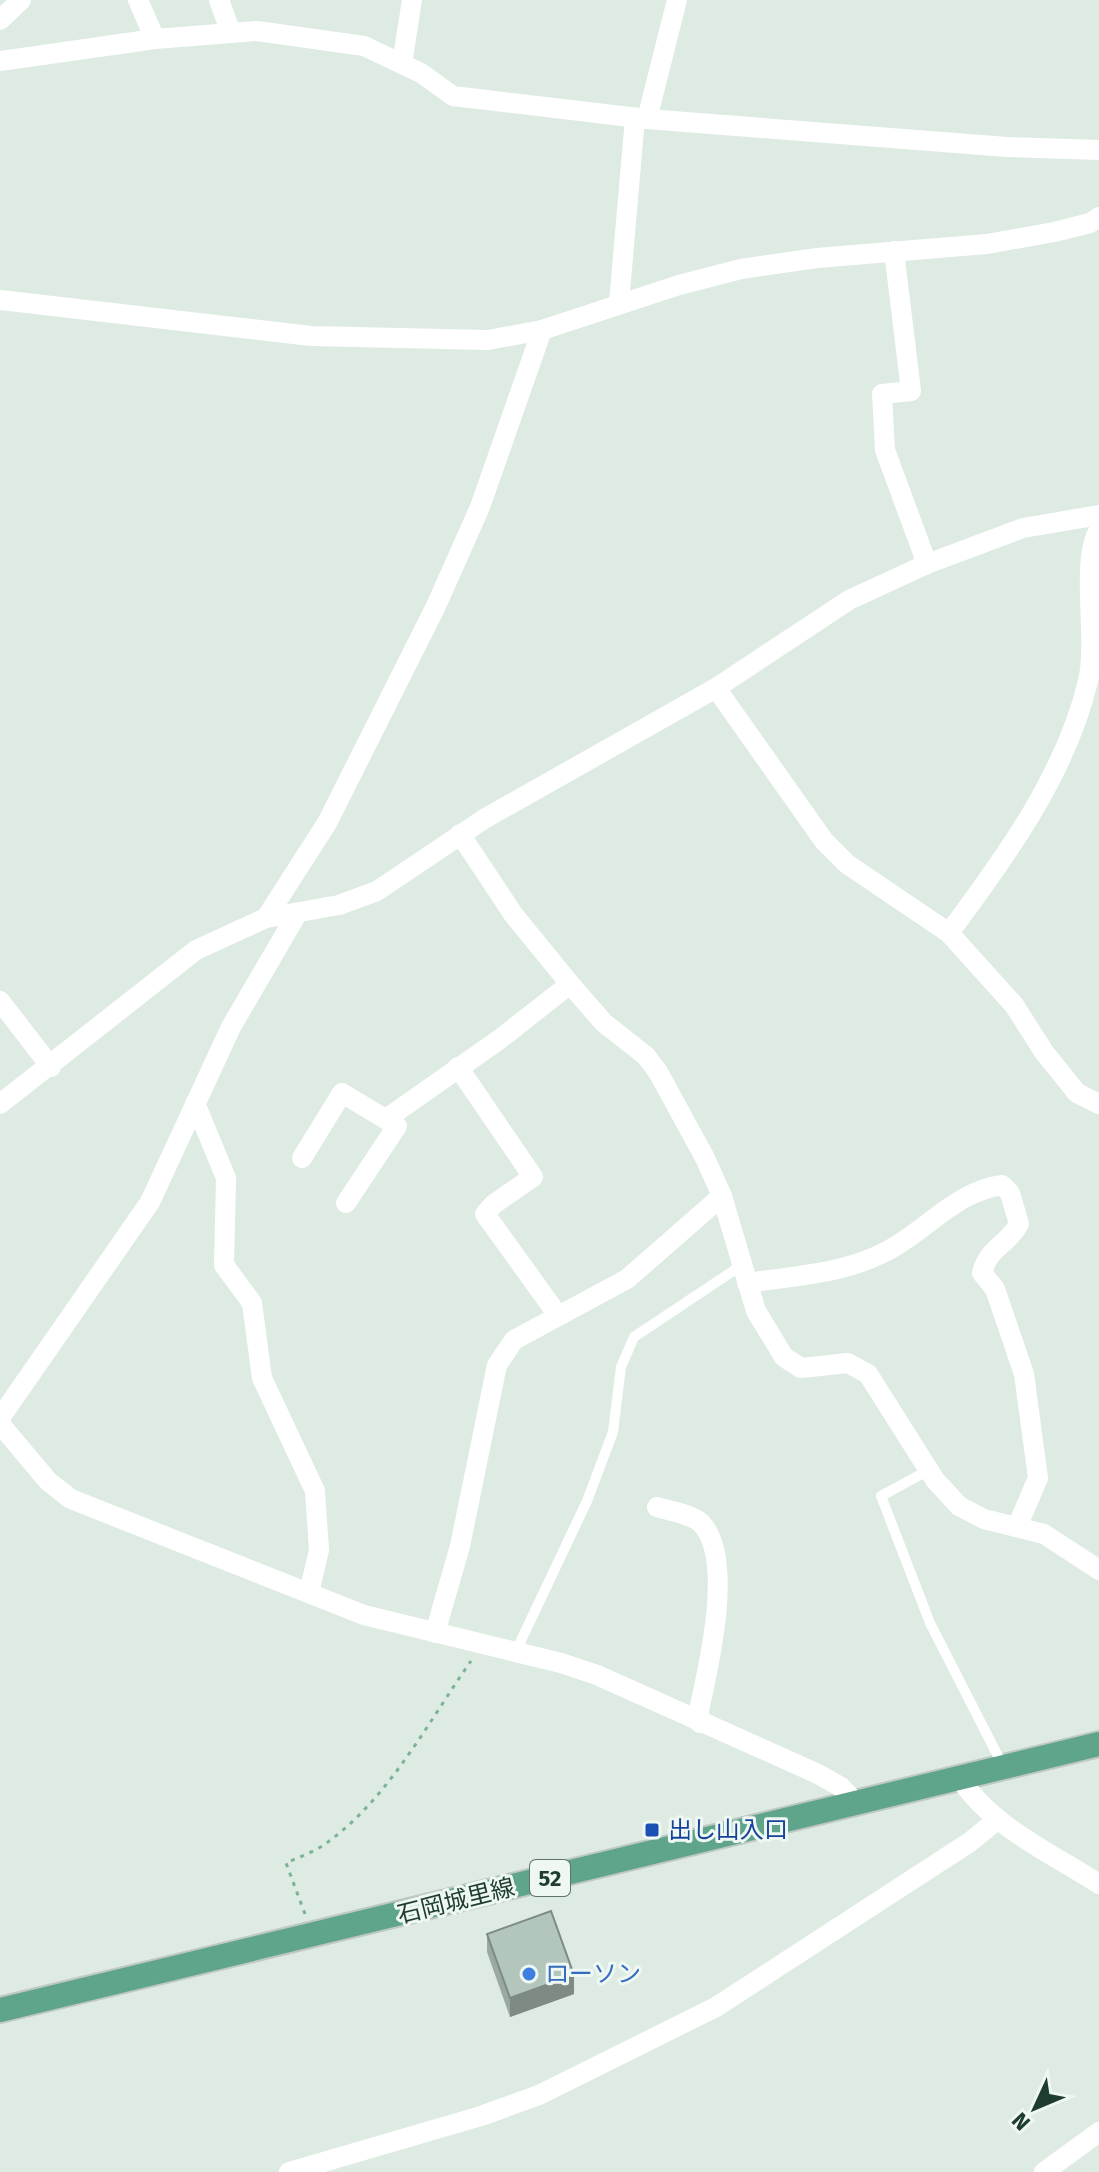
<svg xmlns="http://www.w3.org/2000/svg" width="1099" height="2172" font-family="'Fira Sans','Noto Sans JP',sans-serif">
	<style>
		.lines { fill: none; stroke-linecap: round; stroke-linejoin: round }
		.primary-casing { stroke: #c0c8c5; stroke-width: 28 }
		.path { stroke: #7bb29a; stroke-width: 3; stroke-dasharray: 4 6; stroke-linecap: butt }
		.lane { stroke: #fff; stroke-width: 10 }
		.street { stroke: #fff; stroke-width: 20 }
		.primary { stroke: #5ea58b; stroke-width: 24 }
		.wall { fill: #9aaaa2 }
		.shaded-wall { fill: #7d8b84 }
		.building { fill: #b3c6bc; stroke: #7d8b84; stroke-width: 2 }
		.transit-dot { fill: #1a4fb4; stroke: #eef7f2; stroke-width: 3 }
		.shop-dot { fill: #3f7fe0; stroke: #eef7f2; stroke-width: 3 }
		.labels { text-anchor: middle; dominant-baseline: central; stroke-width: 6; stroke-linejoin: round; paint-order: stroke }
		.shield { fill: #eef7f2; stroke: #5c746a; stroke-width: 2 }
		.shield-label { font-size: 22px; font-weight: bold; fill: #1e3c30 }
		.transit-label { font-size: 24px; fill: #164399; stroke: #eef7f2; text-anchor: start }
		.street-label { font-size: 24px; fill: #1e3c30; stroke: #eef7f2 }
		.shop-label { font-size: 24px; fill: #366cbe; stroke: #eef7f2; text-anchor: start }
	</style>
	<rect width="100%" height="100%" fill="#deebe3"/>
	<g class="lines">
		<defs>
			<polyline id="primary" points="0,2010 1099,1744"/>
		</defs>
		<use href="#primary" class="primary-casing"/>
		<path class="path" d="M 305,1914 L 286,1863 C 299,1857 314,1852 325,1844 C 388,1800 428,1722 471,1661"/>
		<g class="lane">
			<polyline points="929,1470 881,1496 930,1623 1003,1766"/>
			<polyline points="515,1653 587,1501 613,1432 621,1367 634,1337 742,1265"/>
		</g>
		<g class="street">
			<polyline points="138,0 155,39"/>
			<polyline points="219,0 231,33"/>
			<polyline points="0,20 21,0"/>
			<polyline points="0,61 155,39 257,31 364,46 421,73 453,96 647,119 1007,147 1099,150"/>
			<polyline points="402,64 412,0"/>
			<polyline points="647,119 677,0"/>
			<polyline points="894,251 911,391 882,394 885,450 927,564"/>
			<polyline points="0,300 311,336 488,340 542,330 679,285 741,269 817,258 987,244 1054,232 1090,223 1099,217"/>
			<polyline points="619,303 635,118"/>
			<polyline points="716,688 824,841 847,864 949,933 1014,1005 1044,1052 1077,1093 1099,1104"/>
			<polyline points="460,834 513,914 570,984 604,1023 646,1056 658,1072 705,1158 722,1196 756,1311 784,1357 801,1368 848,1363 868,1374 935,1480 959,1506 984,1519 1044,1534 1099,1570"/>
			<polyline points="266,918 327,823 436,606 480,507 542,330"/>
			<path d="M 949,933 C 1005,858 1066,774 1088,681 C 1098,639 1080,560 1099,530"/>
			<polyline points="0,1001 51,1067"/>
			<polyline points="458,1067 533,1177 494,1204 485,1214 557,1314"/>
			<polyline points="195,1103 226,1178 224,1265 252,1303 262,1378 315,1491 319,1550 309,1593"/>
			<polyline points="0,1104 196,950 266,918 339,905 377,891 484,819 716,688 849,600 927,564 1023,528 1099,515"/>
			<polyline points="386,1119 500,1039 570,984"/>
			<polyline points="302,1158 342,1093 397,1126 346,1203"/>
			<path d="M 747,1283 C 793,1276 843,1274 885,1252 C 925,1232 956,1191 1002,1185 L 1010,1193 L 1019,1224 C 1007,1246 989,1246 982,1273 L 995,1289 L 1024,1374 L 1038,1478 L 1017,1527"/>
			<polyline points="0,1418 150,1202 231,1027 297,914"/>
			<polyline points="0,1424 48,1481 71,1499 364,1615 561,1663 597,1675 818,1774 841,1787 855,1802"/>
			<path d="M 657,1507 C 669,1511 693,1514 702,1524 C 734,1560 709,1665 699,1710 L 700,1723"/>
			<polyline points="435,1633 460,1546 497,1365 514,1340 627,1279 722,1196"/>
			<path d="M 959,1777 C 990,1826 1051,1853 1099,1884"/>
			<polyline points="289,2172 481,2116 539,2095 716,2007 970,1842 998,1819"/>
			<polyline points="1044,2172 1099,2132"/>
		</g>
		<use href="#primary" class="primary"/>
	</g>
	<polygon class="wall" points="487,1934 574,1994 510,2017 487,1952"/>
	<polygon class="shaded-wall" points="574,1975 574,1994 510,2017 510,1998"/>
	<polygon class="building" points="551,1911 574,1975 510,1998 487,1934"/>
	<rect class="transit-dot" x="644" y="1822" width="16" height="16" rx="4"/>
	<circle class="shop-dot" cx="529" cy="1974" r="8"/>
	<g class="labels">
		<rect class="shield" x="530" y="1860" width="40" height="36" rx="6"/>
		<g class="shield-label">
			<text x="550" y="1878">52</text>
		</g>
		<g class="transit-label">
			<text x="668" y="1830">出し山入口</text>
		</g>
		<g class="street-label">
			<text transform="translate(456 1901) rotate(-14)">石岡城里線</text>
		</g>
		<g class="shop-label">
			<text x="545" y="1974">ローソン</text>
		</g>
	</g>
	<g transform="translate(1035 2108) rotate(226)" stroke="#eef7f2" stroke-width="6" paint-order="stroke">
	<path d="M0-6L14 30L0 20L-14 30Z" fill="#1e3c30"/>
	<text y="-12" font-size="22" font-weight="bold" text-anchor="middle" fill="#1e3c30">N</text>
	</g>
</svg>
